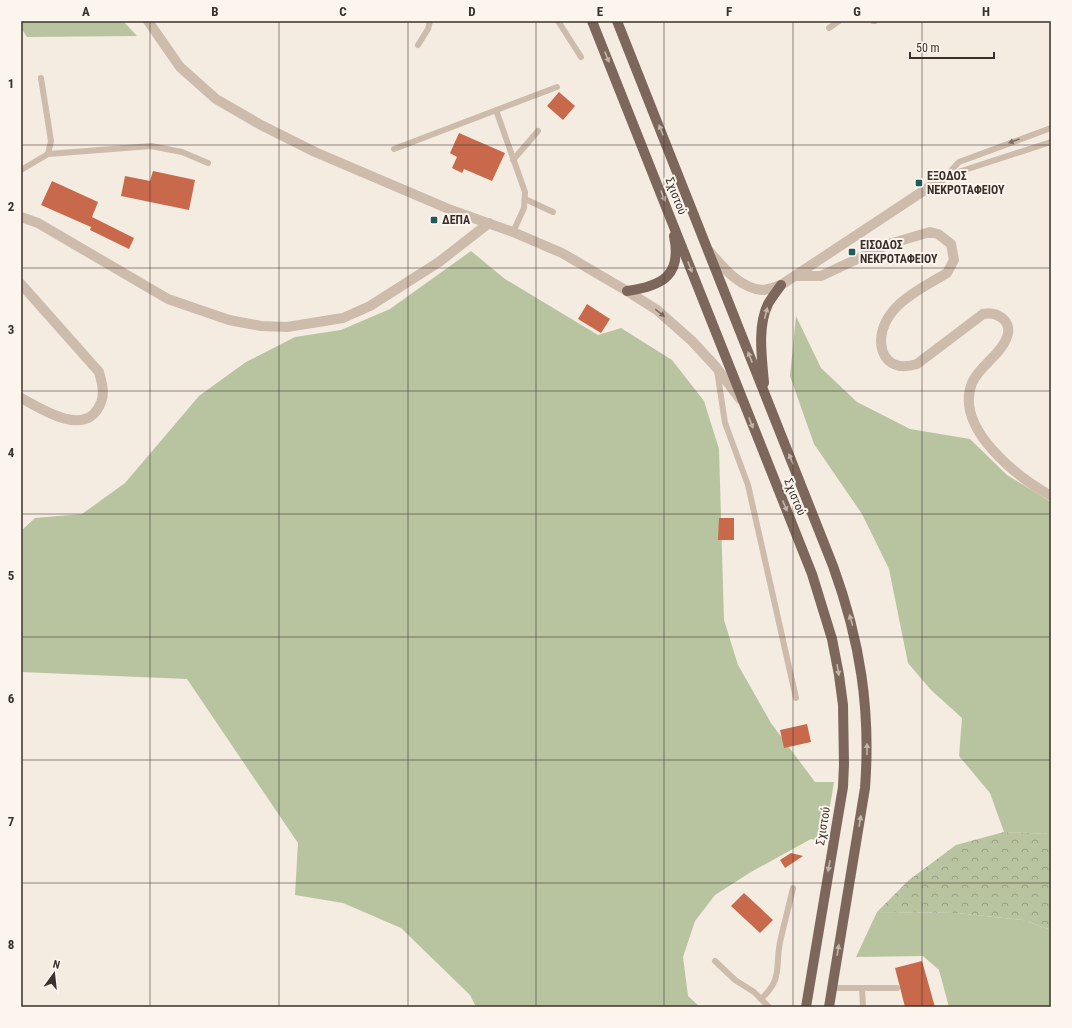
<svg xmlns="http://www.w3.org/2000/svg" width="1072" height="1028" font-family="'Roboto Condensed',sans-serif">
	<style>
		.grass { fill: #b8c4a0 }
		.forest { fill: url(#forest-crowns) }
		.building { fill: #c8694b }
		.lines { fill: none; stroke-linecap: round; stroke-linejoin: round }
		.lane { stroke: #cdbbac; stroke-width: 6 }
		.street { stroke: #cdbbac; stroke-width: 10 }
		.primary { stroke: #7d675c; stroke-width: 10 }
		.oneway { fill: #c2b5ac }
		.oneway2 { fill: #7d6f65 }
		.grid { fill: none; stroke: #3b302b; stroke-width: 1; stroke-opacity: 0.55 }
		.poi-dot { fill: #1f5a5e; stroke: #fbf5ee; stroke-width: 1.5 }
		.labels { text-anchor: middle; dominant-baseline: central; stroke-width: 4; stroke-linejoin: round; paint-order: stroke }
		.poi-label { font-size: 12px; font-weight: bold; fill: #3b302b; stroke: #fbf5ee; text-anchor: start }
		.street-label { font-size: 12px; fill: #3b302b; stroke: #fbf5ee }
		.neatline { fill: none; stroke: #3b302b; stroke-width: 1.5 }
		.grid-label { font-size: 13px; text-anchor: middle; font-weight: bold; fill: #3b302b }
	</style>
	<defs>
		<pattern id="forest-crowns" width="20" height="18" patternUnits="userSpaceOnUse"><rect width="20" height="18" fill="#b8c4a0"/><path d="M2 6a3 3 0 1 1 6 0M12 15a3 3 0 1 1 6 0" fill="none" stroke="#97a083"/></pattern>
	</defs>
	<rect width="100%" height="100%" fill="#f4ebe1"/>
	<g class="grass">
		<polygon points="21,21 123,21 137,36 27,37 21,28"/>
		<polygon points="471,251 505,279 598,335 621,328 672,360 704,401 719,449 724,620 738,665 771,723 815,782 834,782 824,842 811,839 751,872 715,895 695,921 683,957 688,996 700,1007 476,1007 470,995 401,928 343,903 295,895 298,843 187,679 21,672 21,531 35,518 82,514 125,483 199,396 246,362 295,337 341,330 390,309"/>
		<polygon points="796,316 821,368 857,402 910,429 970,439 1007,475 1051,502 1051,834 1004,832 990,793 959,756 962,718 931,690 908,663 889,569 862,514 814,444 790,376"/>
		<polygon points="877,912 957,913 1023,920 1051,930 1051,1007 949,1007 939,970 923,956 856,957"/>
	</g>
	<polygon class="forest" points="1004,832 1051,834 1051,930 1023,920 957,913 877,912 909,880 956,845"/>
	<g class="building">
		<polygon points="559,92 575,106 563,120 547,106"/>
		<polygon points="459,133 505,153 492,181 464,169 462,173 452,168 457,157 450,153"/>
		<polygon points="153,171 195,180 189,210 121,196 125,176 150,181"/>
		<polygon points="52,181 98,202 92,217 134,238 129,249 90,230 91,227 41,205"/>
		<polygon points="587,304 610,319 601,333 578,319"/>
		<polygon points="719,518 734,518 734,540 718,540"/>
		<polygon points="807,724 811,742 784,748 780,730"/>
		<polygon points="791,853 803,856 785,868 780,860"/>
		<polygon points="744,893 773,920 760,933 731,906"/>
		<polygon points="922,961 935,1007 905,1007 895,968"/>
	</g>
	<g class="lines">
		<g class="lane">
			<polyline points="558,21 581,57"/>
			<polyline points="873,21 875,21"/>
			<polyline points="829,28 839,21"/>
			<polyline points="418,45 428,29 430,21"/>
			<polyline points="41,78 51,141 48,154"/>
			<polyline points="496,110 525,192 524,208 513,232"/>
			<polyline points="394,149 557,87"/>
			<polyline points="513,160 538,131"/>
			<polyline points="21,170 48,154 151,146 182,152 208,163"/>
			<polyline points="946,176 959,162 1051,128"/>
			<polyline points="946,176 1051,142"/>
			<polyline points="525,199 553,212"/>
			<polyline points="717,370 725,423 748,485 796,698"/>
			<polyline points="715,961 735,980 754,992 769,1007"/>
			<polyline points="832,988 897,988"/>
			<polyline points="862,988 863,1007"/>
			<path d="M 761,999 C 783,979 775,968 780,942 C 784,924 789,906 793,888"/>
		</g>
		<g class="street">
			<polyline points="148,21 180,67 216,99 261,125 315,152 451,210 513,232 562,253 627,291 657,310 692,341 716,367 740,399"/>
			<polyline points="21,217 38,223 168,299 229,320 261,326 287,327 343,318 370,306 439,262 489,223"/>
			<path d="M 709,251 C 723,267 739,288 762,290 C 768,290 775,287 781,285 L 946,176"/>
			<path d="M 795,276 L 821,276 L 889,244 L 930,232 L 938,234 L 951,244 L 954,260 L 947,273 C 921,289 883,305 881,340 C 881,347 883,355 888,360 C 896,368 907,367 917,364 L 983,314 C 997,311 1013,321 1007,337 C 1001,355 979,366 972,383 C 954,428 1017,477 1051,496"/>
			<path d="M 21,284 L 99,372 C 103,386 106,397 97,410 C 80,435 40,408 21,398"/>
		</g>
		<g class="primary">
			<polyline points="592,21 812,574 832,639 839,675 843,705 844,764 843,787 806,1007"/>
			<path d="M 617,21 L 833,566 C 860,640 871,709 865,788 L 829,1007"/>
			<path d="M 627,291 C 663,286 682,275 674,236"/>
			<path d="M 764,383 C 762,358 757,327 768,304 C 772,297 777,291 781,285"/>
		</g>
	</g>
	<defs><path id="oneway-solid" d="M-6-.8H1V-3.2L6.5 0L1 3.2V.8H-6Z"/></defs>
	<g class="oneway">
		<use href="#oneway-solid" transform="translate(607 57) rotate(68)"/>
		<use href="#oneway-solid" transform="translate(661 130) rotate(-112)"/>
		<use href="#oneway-solid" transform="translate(663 196) rotate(69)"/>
		<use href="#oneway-solid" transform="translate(690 267) rotate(69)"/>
		<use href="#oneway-solid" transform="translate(766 313) rotate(-76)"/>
		<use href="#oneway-solid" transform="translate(750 357) rotate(-111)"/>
		<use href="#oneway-solid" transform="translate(751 423) rotate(69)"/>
		<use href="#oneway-solid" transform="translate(791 459) rotate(-113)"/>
		<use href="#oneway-solid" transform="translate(785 506) rotate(68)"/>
		<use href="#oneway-solid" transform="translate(851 620) rotate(-106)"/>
		<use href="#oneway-solid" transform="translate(838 670) rotate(80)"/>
		<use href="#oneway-solid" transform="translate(867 749) rotate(-90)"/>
		<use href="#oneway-solid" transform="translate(860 821) rotate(-81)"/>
		<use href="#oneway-solid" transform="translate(829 866) rotate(100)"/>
		<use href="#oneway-solid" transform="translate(838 950) rotate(-80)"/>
	</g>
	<g class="oneway2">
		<use href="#oneway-solid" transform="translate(1014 141) rotate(160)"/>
		<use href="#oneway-solid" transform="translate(660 313) rotate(39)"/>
	</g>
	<path class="grid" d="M 150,21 L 150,1007M 279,21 L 279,1007M 408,21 L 408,1007M 536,21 L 536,1007M 664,21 L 664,1007M 793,21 L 793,1007M 922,21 L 922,1007M 21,145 L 1051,145M 21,268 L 1051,268M 21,391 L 1051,391M 21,514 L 1051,514M 21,637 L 1051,637M 21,760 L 1051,760M 21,883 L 1051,883"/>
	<g class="poi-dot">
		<rect x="915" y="179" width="8" height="8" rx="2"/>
		<rect x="430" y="216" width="8" height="8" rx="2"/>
		<rect x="848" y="248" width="8" height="8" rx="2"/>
	</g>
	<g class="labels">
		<g class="poi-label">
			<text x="927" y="176">ΕΞΟΔΟΣ<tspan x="927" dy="14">ΝΕΚΡΟΤΑΦΕΙΟΥ</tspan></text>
			<text x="442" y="220">ΔΕΠΑ</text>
			<text x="860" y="245">ΕΙΣΟΔΟΣ<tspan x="860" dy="14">ΝΕΚΡΟΤΑΦΕΙΟΥ</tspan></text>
		</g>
		<g class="street-label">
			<text transform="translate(676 196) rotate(69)">Σχιστού</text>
			<text transform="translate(795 497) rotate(68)">Σχιστού</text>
			<text transform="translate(823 826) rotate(-81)">Σχιστού</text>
		</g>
	</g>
	<rect width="1072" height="1028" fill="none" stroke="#fbf5ee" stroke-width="44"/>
	<g transform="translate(54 974) rotate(15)" stroke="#fbf5ee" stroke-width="3" paint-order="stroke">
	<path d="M0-3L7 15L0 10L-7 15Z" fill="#3b302b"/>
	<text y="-6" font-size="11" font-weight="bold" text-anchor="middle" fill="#3b302b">N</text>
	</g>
	<path d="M910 52v6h84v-6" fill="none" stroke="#3b302b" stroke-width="2"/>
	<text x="916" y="52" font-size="12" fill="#3b302b" stroke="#fbf5ee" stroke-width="3" paint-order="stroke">50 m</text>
	<rect x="22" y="22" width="1028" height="984" class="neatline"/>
	<g class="grid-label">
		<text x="86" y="16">A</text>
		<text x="215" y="16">B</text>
		<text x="343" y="16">C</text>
		<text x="472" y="16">D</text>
		<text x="600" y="16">E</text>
		<text x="729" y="16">F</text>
		<text x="857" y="16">G</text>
		<text x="986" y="16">H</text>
		<text x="11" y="88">1</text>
		<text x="11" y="211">2</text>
		<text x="11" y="334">3</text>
		<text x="11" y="457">4</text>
		<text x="11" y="580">5</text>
		<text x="11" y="703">6</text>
		<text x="11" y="826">7</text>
		<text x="11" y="949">8</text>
	</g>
</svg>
